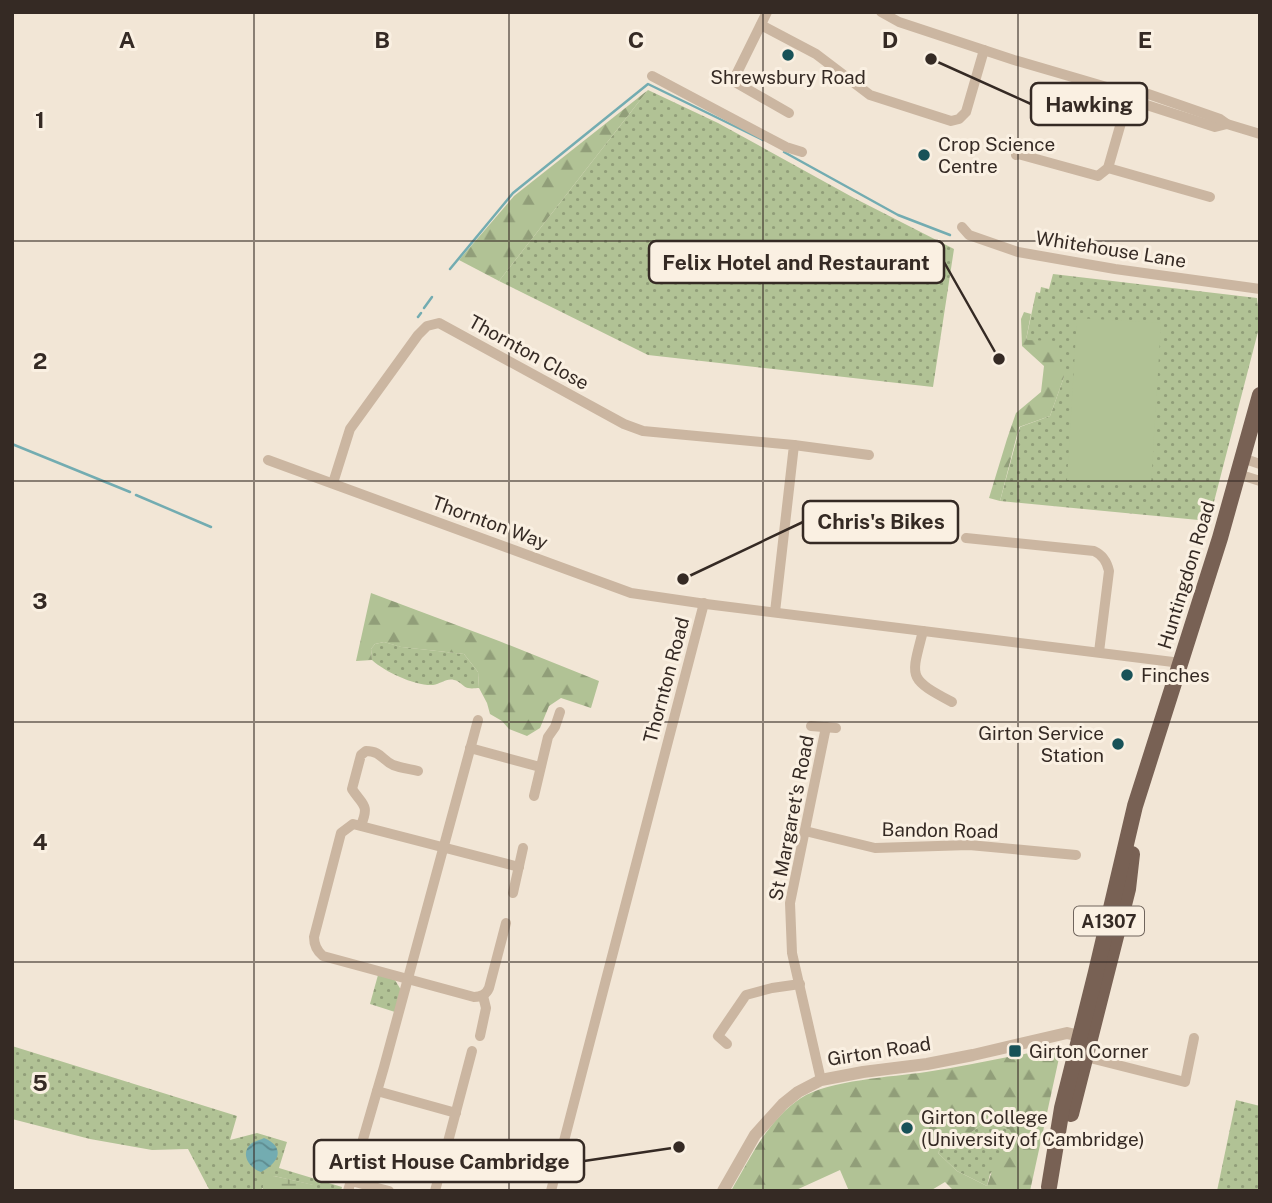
<svg xmlns="http://www.w3.org/2000/svg" width="1272" height="1203" font-family="'Public Sans',sans-serif">
	<style>
		.green { fill: url(#green-dots) }
		.forest { fill: url(#forest-firs); fill-rule: evenodd }
		.wetland { fill: url(#wetland-marsh) }
		.pitch { fill: #b1c295 }
		.water { fill: url(#water-waves) }
		.lines { fill: none; stroke-linecap: round; stroke-linejoin: round }
		.stream { stroke: #73acb1; stroke-width: 2.5 }
		.minor { stroke: #cbb6a1; stroke-width: 10 }
		.tertiary { stroke: #cbb6a1; stroke-width: 12 }
		.primary { stroke: #786154; stroke-width: 16 }
		.grid { fill: none; stroke: #352a24; stroke-width: 2; stroke-opacity: 0.55 }
		.poi-dot { fill: #185258; stroke: #faf0e2; stroke-width: 2.5 }
		.labels { text-anchor: middle; dominant-baseline: central; stroke-width: 6; stroke-linejoin: round; paint-order: stroke }
		.shield { fill: #faf0e2; stroke: #70655d; stroke-width: 2 }
		.shield-label { font-size: 18px; font-weight: bold; fill: #352a24 }
		.poi-label { font-size: 19px; fill: #352a24; stroke: #faf0e2; text-anchor: start }
		.street-label { font-size: 19px; fill: #352a24; stroke: #faf0e2 }
		.grid-label { font-size: 23px; text-anchor: middle; font-weight: bold; fill: #352a24; stroke: #faf0e2; stroke-width: 6; stroke-linejoin: round; paint-order: stroke }
		.leader { fill: none; stroke: #352a24; stroke-width: 2.5 }
		.callout-dot { fill: #352a24; stroke: #faf0e2; stroke-width: 2.5 }
		.callout { fill: #faf0e2; stroke: #352a24; stroke-width: 2.5 }
		.callout-label { font-size: 21px; text-anchor: middle; font-weight: bold; fill: #352a24 }
	</style>
	<defs>
		<pattern id="green-dots" width="8" height="8" patternUnits="userSpaceOnUse" patternTransform="scale(1.75)"><rect width="8" height="8" fill="#b1c295"/><path d="M2 2h.1M6 6h.1" fill="none" stroke="#919e79" stroke-width="1.8" stroke-linecap="round"/></pattern>
		<pattern id="forest-firs" width="22" height="20" patternUnits="userSpaceOnUse" patternTransform="scale(1.75)"><rect width="22" height="20" fill="#b1c295"/><path d="M5 1l3.5 6h-7zM16 11l3.5 6h-7z" fill="#919e79"/></pattern>
		<pattern id="wetland-marsh" width="20" height="14" patternUnits="userSpaceOnUse" patternTransform="scale(1.75)"><rect width="20" height="14" fill="#b1c295"/><path d="M1 5h8M5 5V1M11 12h8M15 12V8" fill="none" stroke="#919e79"/></pattern>
		<pattern id="water-waves" width="16" height="10" patternUnits="userSpaceOnUse" patternTransform="scale(1.75)"><rect width="16" height="10" fill="#73acb1"/><path d="M0 5q4-4 8 0t8 0" fill="none" stroke="#5f8c90"/></pattern>
	</defs>
	<rect width="100%" height="100%" fill="#f2e6d6"/>
	<g class="green">
		<polygon points="648,90 718,123 854,198 954,249 933,387 648,355 499,281"/>
		<polygon points="1053,274 1257,298 1260,324 1209,521 1000,501 1020,427 1050,416 1064,377 1026,340 1036,292 1040,293 1041,287 1049,289"/>
		<path d="M 384,642 L 402,647 L 464,654 L 478,672 L 479,688 C 476,688 472,689 468,688 C 463,687 460,681 454,680 C 446,678 441,684 433,685 C 415,686 385,672 372,660 L 371,649 L 375,644 Z"/>
		<polygon points="378,975 395,980 401,990 395,1012 370,1004"/>
		<polygon points="12,1046 237,1116 230,1140 257,1133 287,1142 279,1168 342,1187 341,1191 318,1191 313,1185 274,1176 262,1189 263,1191 210,1191 188,1149 152,1150 90,1139 12,1119"/>
		<polygon points="1236,1100 1260,1106 1260,1191 1217,1191"/>
		<polygon points="987,1121 1010,1130 1015,1149 990,1174 987,1186 957,1171 938,1153 945,1140 963,1138"/>
	</g>
	<g class="forest">
		<polygon points="648,90 499,281 459,260 514,196"/>
		<polygon points="1024,312 1031,314 1026,340 1055,341 1064,377 1050,416 1019,427 1000,501 989,498 1007,439 1016,413 1041,392 1044,366 1022,346 1021,319"/>
		<polygon points="371,593 499,641 599,681 591,708 561,698 549,706 540,728 527,736 509,729 502,721 490,714 487,703 479,688 478,672 464,654 401,647 384,642 375,644 371,649 372,660 356,661"/>
		<path d="M 1051,1049 L 1058,1052 L 1059,1058 L 1030,1191 L 954,1191 L 945,1182 L 930,1191 L 849,1191 L 840,1170 L 794,1191 L 731,1191 C 751,1157 767,1121 801,1098 C 829,1080 892,1077 926,1072 C 968,1066 1010,1056 1051,1049 ZM 987,1121 L 1010,1130 L 1015,1149 L 996,1159 L 987,1186 L 957,1171 L 938,1153 L 945,1140 L 963,1138 Z"/>
	</g>
	<polygon class="wetland" points="274,1176 314,1185 318,1191 263,1191 263,1184 267,1178"/>
	<polygon class="pitch" points="1077,318 1161,323 1151,485 1067,480"/>
	<path class="water" d="M 264,1138 C 286,1147 279,1163 261,1172 C 249,1168 239,1153 252,1143 C 256,1141 260,1140 264,1138 Z"/>
	<g class="lines">
		<g class="stream">
			<polyline points="784,152 898,215 950,235"/>
			<polyline points="450,269 513,193 648,84 763,140"/>
			<polyline points="424,308 432,297"/>
			<polyline points="418,317 421,313"/>
			<polyline points="12,444 130,492"/>
			<polyline points="136,495 211,527"/>
		</g>
		<g class="minor">
			<polyline points="881,12 899,22 1014,60 1110,88 1128,99 1215,127 1227,124"/>
			<polyline points="761,25 816,54 870,95 951,121 959,119 966,112 984,50"/>
			<polyline points="714,74 733,81 789,113"/>
			<polyline points="652,76 786,147 802,152"/>
			<polyline points="733,81 767,12"/>
			<polyline points="1124,88 1131,88 1220,119 1227,124 1260,134"/>
			<polyline points="1016,155 1018,154 1098,176 1108,168 1131,88"/>
			<polyline points="1108,168 1210,197"/>
			<polyline points="962,227 969,235 1018,252 1115,269 1260,289"/>
			<polyline points="794,445 869,455"/>
			<polyline points="1242,458 1260,464"/>
			<polyline points="268,460 631,593 706,604 1181,663"/>
			<polyline points="1238,474 1260,481"/>
			<polyline points="333,483 350,429 418,335 427,326 439,323 624,424 643,431 794,445 775,612"/>
			<path d="M 966,538 L 1094,551 C 1103,555 1107,562 1109,571 L 1099,652"/>
			<path d="M 923,631 C 911,678 907,678 952,702"/>
			<polyline points="811,726 836,728"/>
			<polyline points="470,748 540,767"/>
			<polyline points="534,796 548,737 555,727 560,712"/>
			<path d="M 361,825 C 370,804 362,805 352,789 L 361,755 L 366,751 C 381,751 382,760 393,765 C 401,768 410,769 418,771"/>
			<polyline points="805,831 875,848 969,845 1076,855"/>
			<polyline points="513,893 523,848"/>
			<path d="M 506,923 L 489,988 C 486,995 481,997 474,997 L 323,956 C 317,951 314,945 314,937 L 341,833 L 353,824 L 519,867"/>
			<polyline points="480,1036 486,1008 483,996"/>
			<polyline points="727,1044 718,1036 746,995 772,988 800,984"/>
			<polyline points="1082,1056 1185,1082 1194,1038"/>
			<polyline points="821,1080 792,953 790,903 826,727"/>
			<polyline points="377,1091 456,1113"/>
			<polyline points="351,1181 389,1191"/>
			<polyline points="348,1191 384,1067 478,720"/>
			<polyline points="435,1191 472,1051"/>
			<polyline points="551,1191 704,603"/>
		</g>
		<polyline class="tertiary" points="723,1191 755,1135 783,1104 798,1092 821,1080 863,1072 927,1064 973,1055 1067,1033 1088,1038"/>
		<g class="primary">
			<polyline points="1071,1114 1128,889 1132,854"/>
			<polyline points="1049,1187 1062,1108 1096,972 1135,806 1220,538 1260,395"/>
		</g>
	</g>
	<path class="grid" d="M 254,12 L 254,1191M 509,12 L 509,1191M 763,12 L 763,1191M 1018,12 L 1018,1191M 12,241 L 1260,241M 12,481 L 1260,481M 12,722 L 1260,722M 12,962 L 1260,962"/>
	<g class="poi-dot">
		<circle cx="788" cy="55" r="7"/>
		<circle cx="924" cy="155" r="7"/>
		<circle cx="1127" cy="675" r="7"/>
		<circle cx="1118" cy="744" r="7"/>
		<rect x="1008" y="1044" width="14" height="14" rx="3.5"/>
		<circle cx="907" cy="1128" r="7"/>
	</g>
	<g class="labels">
		<rect class="shield" x="1074" y="906.5" width="70" height="29" rx="5"/>
		<g class="shield-label">
			<text x="1109" y="921">A1307</text>
		</g>
		<g class="poi-label">
			<text x="788" y="77" text-anchor="middle">Shrewsbury Road</text>
			<text x="938" y="144">Crop Science<tspan x="938" dy="22">Centre</tspan></text>
			<text x="1141" y="675">Finches</text>
			<text x="1104" y="733" text-anchor="end">Girton Service<tspan x="1104" dy="22">Station</tspan></text>
			<text x="1029" y="1051">Girton Corner</text>
			<text x="921" y="1117">Girton College<tspan x="921" dy="22">(University of Cambridge)</tspan></text>
		</g>
		<g class="street-label">
			<text transform="translate(1111 249) rotate(9)">Whitehouse Lane</text>
			<text transform="translate(529 352) rotate(29)">Thornton Close</text>
			<text transform="translate(490 522) rotate(20)">Thornton Way</text>
			<text transform="translate(1186 575) rotate(-73)">Huntingdon Road</text>
			<text transform="translate(666 680) rotate(-75)">Thornton Road</text>
			<text transform="translate(791 818) rotate(-79)">St Margaret's Road</text>
			<text transform="translate(940 830) rotate(1)">Bandon Road</text>
			<text transform="translate(879 1051) rotate(-9)">Girton Road</text>
		</g>
	</g>
	<g class="grid-label">
		<text x="127" y="48">A</text>
		<text x="382" y="48">B</text>
		<text x="636" y="48">C</text>
		<text x="890" y="48">D</text>
		<text x="1145" y="48">E</text>
		<text x="40" y="128">1</text>
		<text x="40" y="369">2</text>
		<text x="40" y="609">3</text>
		<text x="40" y="850">4</text>
		<text x="40" y="1091">5</text>
	</g>
	<path class="leader" d="M931 59L1031 104M999 359L944 262M683 579L803 522M679 1147L584 1161"/>
	<g class="callout-dot">
		<circle cx="931" cy="59" r="7"/>
		<circle cx="999" cy="359" r="7"/>
		<circle cx="683" cy="579" r="7"/>
		<circle cx="679" cy="1147" r="7"/>
	</g>
	<g class="callout">
		<rect x="1031" y="83" width="116" height="42" rx="7"/>
		<rect x="649" y="241" width="295" height="42" rx="7"/>
		<rect x="803" y="501" width="155" height="42" rx="7"/>
		<rect x="314" y="1140" width="270" height="42" rx="7"/>
	</g>
	<g class="callout-label">
		<text x="1089" y="112">Hawking</text>
		<text x="796" y="270">Felix Hotel and Restaurant</text>
		<text x="881" y="529">Chris's Bikes</text>
		<text x="449" y="1169">Artist House Cambridge</text>
	</g>
	<rect width="1272" height="1203" fill="none" stroke="#352a24" stroke-width="28"/>
</svg>
